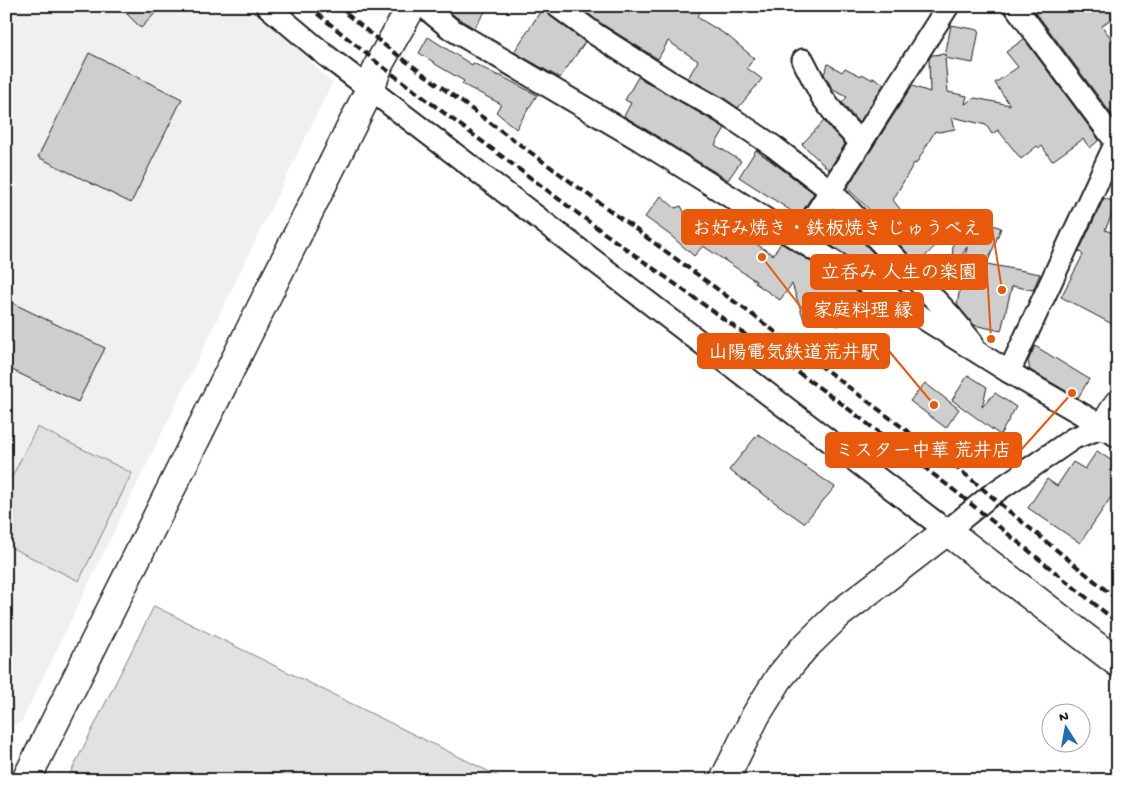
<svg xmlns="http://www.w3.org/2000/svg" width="1124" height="786" font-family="'Gochi Hand','Klee One',sans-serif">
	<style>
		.built { fill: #f0f0f0 }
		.green { fill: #e2e2e2; stroke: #7f7f7f }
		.building { fill: #cecece; stroke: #1c1c1c }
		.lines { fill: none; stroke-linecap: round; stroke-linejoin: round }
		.minor-casing { stroke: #1c1c1c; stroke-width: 25 }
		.tertiary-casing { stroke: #1c1c1c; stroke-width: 31 }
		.primary-casing { stroke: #1c1c1c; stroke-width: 31 }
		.minor { stroke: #fff; stroke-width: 21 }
		.tertiary { stroke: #fff; stroke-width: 28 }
		.primary { stroke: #fff; stroke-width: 28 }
		.rail { stroke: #1c1c1c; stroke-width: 4; stroke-dasharray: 8 4; stroke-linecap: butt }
		.leader { fill: none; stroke: #e8590c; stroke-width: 2 }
		.callout-dot { fill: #e8590c; stroke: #fff; stroke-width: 2 }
		.callout { fill: #e8590c; stroke: #e8590c; stroke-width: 2 }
		.callout-label { font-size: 19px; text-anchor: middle; font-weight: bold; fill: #fff }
	</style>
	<rect width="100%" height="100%" fill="#fff"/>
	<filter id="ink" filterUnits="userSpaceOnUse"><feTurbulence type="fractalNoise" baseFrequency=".02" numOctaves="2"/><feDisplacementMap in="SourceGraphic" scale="10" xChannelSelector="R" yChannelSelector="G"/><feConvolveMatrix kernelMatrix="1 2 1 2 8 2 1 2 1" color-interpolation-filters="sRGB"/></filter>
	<g filter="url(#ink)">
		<polygon class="built" points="6,6 256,6 332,83 21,723 6,728"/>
		<g class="green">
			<polygon points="37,427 132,473 79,581 6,545 6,489"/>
			<polygon points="154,606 506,780 67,780"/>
		</g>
		<g class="building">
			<polygon points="119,6 162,6 141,28"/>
			<polygon points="443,6 489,6 474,28 456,17"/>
			<polygon points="544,6 545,6 546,11 550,16 585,42 560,78 514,52"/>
			<polygon points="578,6 704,6 697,17 728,36 754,58 747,68 762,79 738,108 724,98 688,78 698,61 668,41 658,59 602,24"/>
			<polygon points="1031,6 1118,6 1118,13 1102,26 1118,48 1118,123"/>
			<polygon points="951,25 979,30 973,63 945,58 948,92 967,96 965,104 975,98 1010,105 995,83 1018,67 1006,52 1024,39 1099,140 1090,148 1083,139 1052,161 1042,146 1039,148 1037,146 1021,159 998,130 992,134 986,125 952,117 955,129 939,132 935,131 916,164 914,163 893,200 904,214 936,245 918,264 873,217 875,215 847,188 912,86 930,92 929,59 932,55 944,54 945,56"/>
			<polygon points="428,37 472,65 473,63 499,76 499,75 537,95 516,129 496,112 501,104 462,84 464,81 435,64 435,63 419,53"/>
			<polygon points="89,53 182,99 131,203 38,157"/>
			<polygon points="828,64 842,72 845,68 861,76 862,74 873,80 873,77 884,84 859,123 842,103 847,97 833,90 824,74"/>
			<polygon points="638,77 725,128 715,145 741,161 728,180 624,116 631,103 625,100"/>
			<polygon points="824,121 845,144 829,170 802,144"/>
			<polygon points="756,150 814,193 795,223 793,221 796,214 739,177"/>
			<polygon points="661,196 675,208 681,206 690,223 702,209 725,229 728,225 773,255 781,243 881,306 871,315 837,326 829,309 804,320 792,284 780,300 755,283 756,281 703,246 694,256 670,235 645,217"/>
			<polygon points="1104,198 1117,203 1105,230 1118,235 1118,327 1061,297 1083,255 1079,251"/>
			<polygon points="954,210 1001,228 987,264 1040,274 1033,290 1012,286 1001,331 974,325 957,305 967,247 952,271"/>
			<polygon points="833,211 905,286 901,290 816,236"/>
			<polygon points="6,300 105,348 78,402 6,367"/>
			<polygon points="1035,346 1089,379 1078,398 1030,370 1028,361"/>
			<polygon points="968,375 987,387 982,407 995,393 1016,407 1000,435 952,400"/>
			<polygon points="925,383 959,409 946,428 910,401"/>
			<polygon points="758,434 835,487 804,523 729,470"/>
			<polygon points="1097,451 1118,465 1118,487 1080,543 1028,508 1047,479 1057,486 1073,462 1085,469"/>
		</g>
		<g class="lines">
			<defs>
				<g id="minor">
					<polyline points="267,6 324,54 947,531 991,495 1074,438 1104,427"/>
					<polyline points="423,6 451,29 640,140 1009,372 1104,427 1118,437"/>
					<polyline points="557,6 595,34 670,82 718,109 773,146 831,191 949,314 972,342"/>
					<polyline points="1015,6 1116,142"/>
					<polyline points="803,60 822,97 840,121 861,143"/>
					<polyline points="799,240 948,6"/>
					<polyline points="1009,372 1118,138"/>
				</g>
				<g id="tertiary">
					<polyline points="26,780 370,89 379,64 388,48 412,6"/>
					<polyline points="724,780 756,715 779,678 803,649 839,614 947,531 1118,663"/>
				</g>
				<polyline id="primary" points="1104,427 1118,404"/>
			</defs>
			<use href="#minor" class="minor-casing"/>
			<use href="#tertiary" class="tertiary-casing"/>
			<use href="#primary" class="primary-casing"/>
			<use href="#minor" class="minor"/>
			<use href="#tertiary" class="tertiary"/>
			<use href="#primary" class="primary"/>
			<g class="rail">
				<polyline points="308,6 379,64 600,230 842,404 955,491 1118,623"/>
				<polyline points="337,6 388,48 754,316 970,478 1005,508 1118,600"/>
			</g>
		</g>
	</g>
	<path class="leader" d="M1002 290L992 227M991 339L987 272M762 257L803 310M934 405L889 351M1072 393L1021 450"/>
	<g class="callout-dot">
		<circle cx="1002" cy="290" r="5"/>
		<circle cx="991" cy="339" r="5"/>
		<circle cx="762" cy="257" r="5"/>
		<circle cx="934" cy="405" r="5"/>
		<circle cx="1072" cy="393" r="5"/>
	</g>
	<g class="callout">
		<rect x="682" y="210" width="310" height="34" rx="5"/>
		<rect x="811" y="255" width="176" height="34" rx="5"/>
		<rect x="803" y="293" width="120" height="34" rx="5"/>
		<rect x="698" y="334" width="191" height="34" rx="5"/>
		<rect x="826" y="433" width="195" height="34" rx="5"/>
	</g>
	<g class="callout-label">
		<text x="837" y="234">お好み焼き・鉄板焼き じゅうべえ</text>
		<text x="899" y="278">立呑み 人生の楽園</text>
		<text x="863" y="316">家庭料理 縁</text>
		<text x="794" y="358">山陽電気鉄道荒井駅</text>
		<text x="923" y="456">ミスター中華 荒井店</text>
	</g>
	<rect width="1124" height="786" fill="none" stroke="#fff" stroke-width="25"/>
	<rect x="12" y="12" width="1099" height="761" fill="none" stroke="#1c1c1c" stroke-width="2" filter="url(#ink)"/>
	<g transform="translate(1066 728) rotate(349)"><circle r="24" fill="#ffffff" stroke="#a4a4a4"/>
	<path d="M0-4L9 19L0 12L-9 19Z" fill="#1f6fb2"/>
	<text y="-8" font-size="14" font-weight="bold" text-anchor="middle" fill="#1c1c1c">N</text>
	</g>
</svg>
